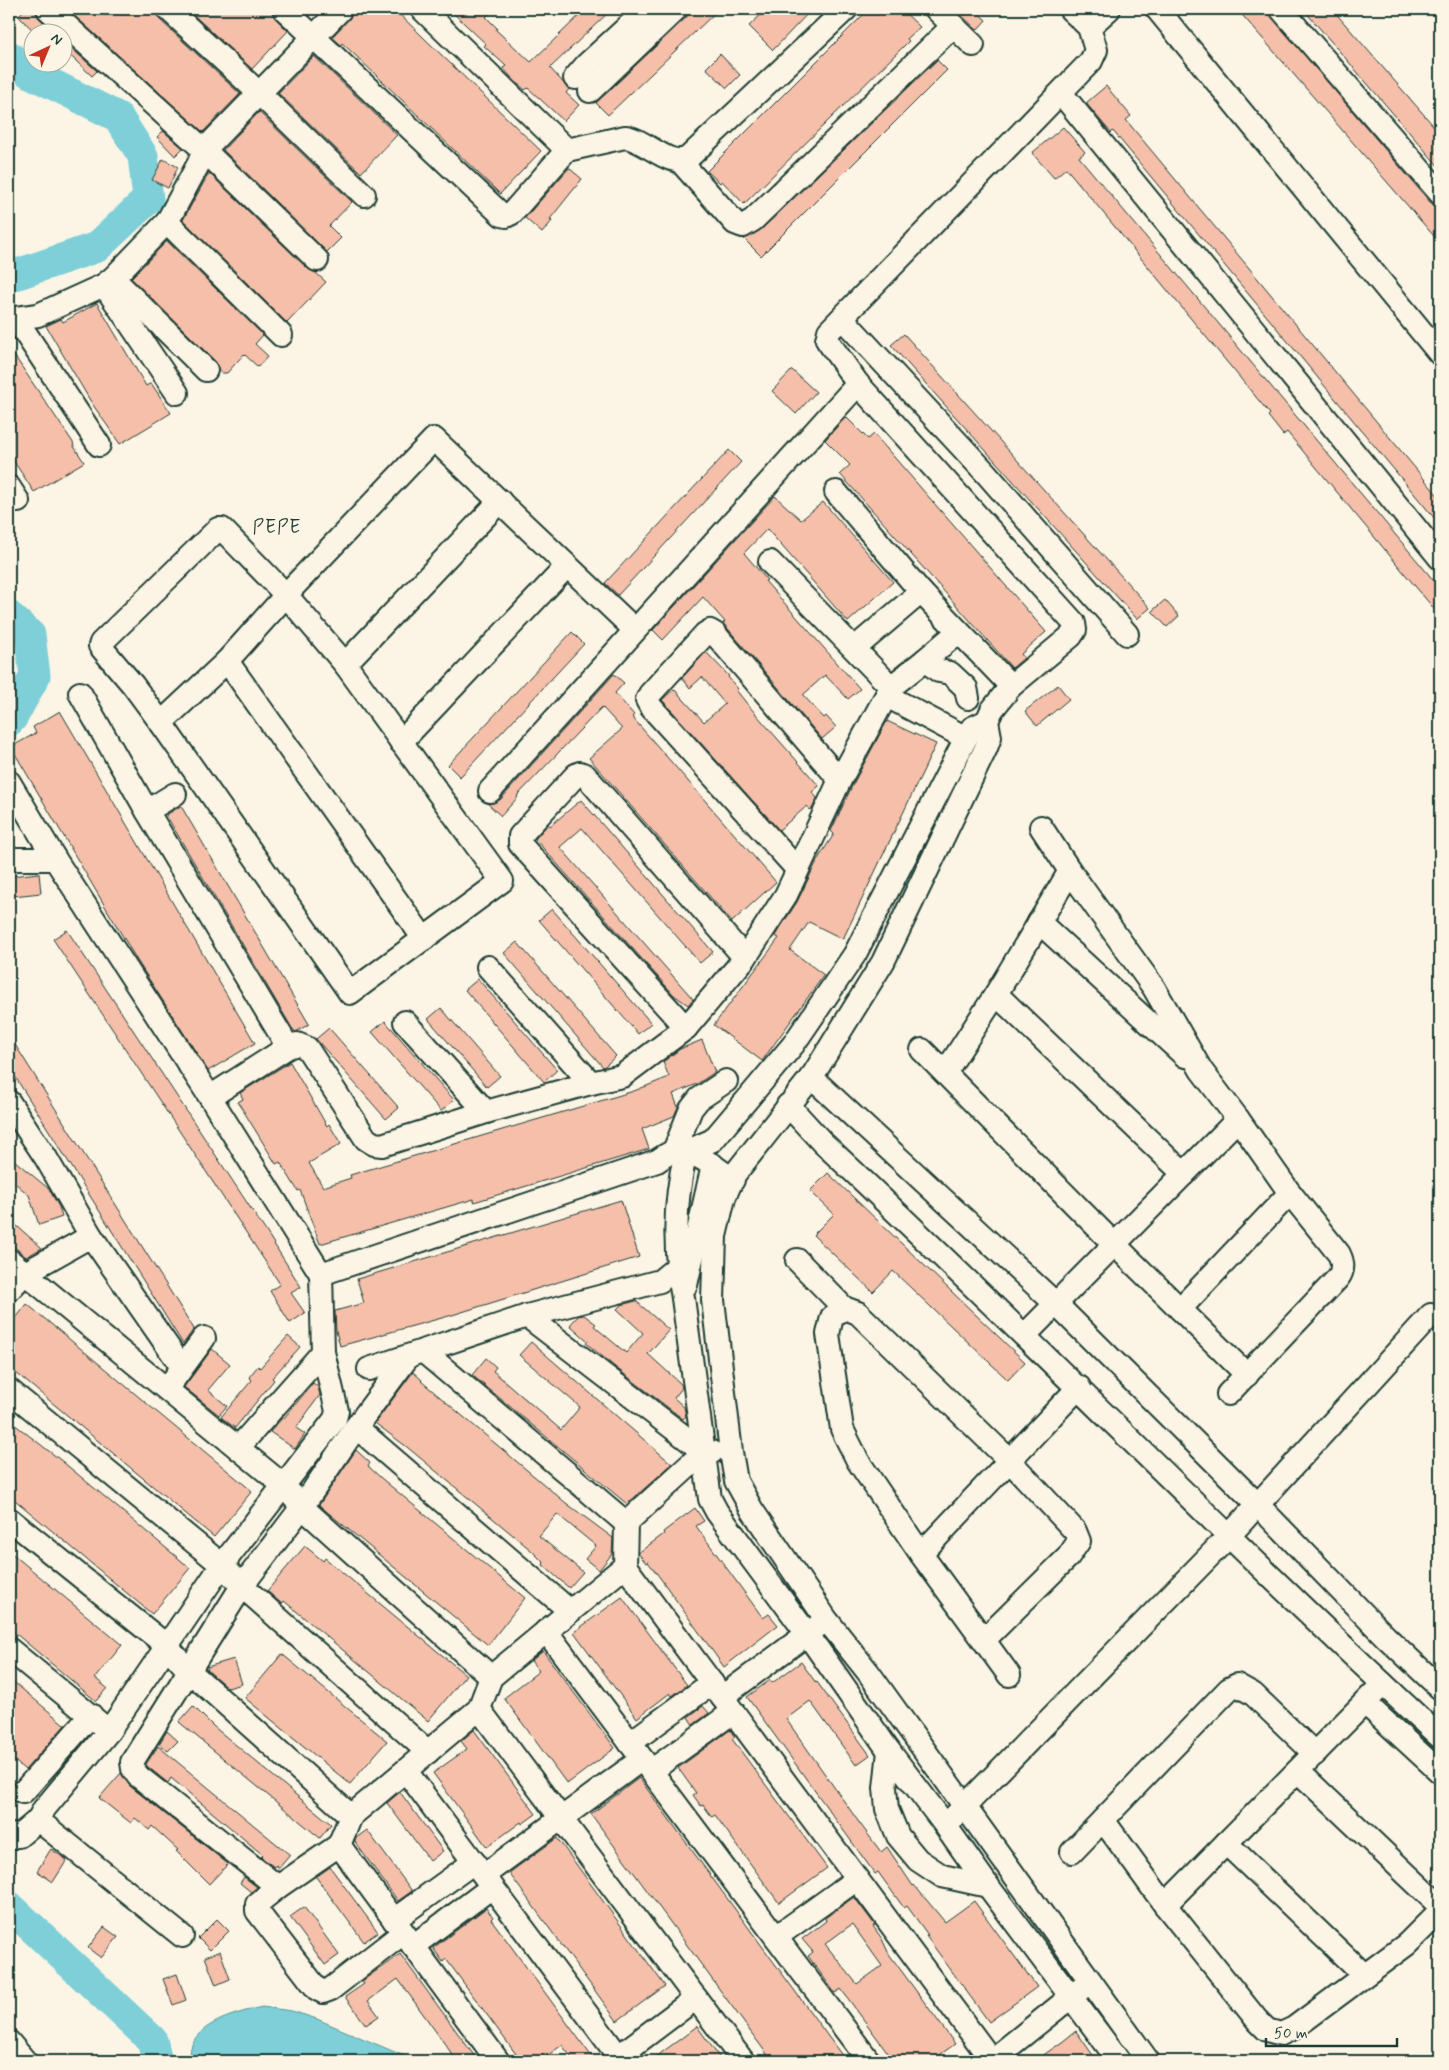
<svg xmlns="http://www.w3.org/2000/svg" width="1449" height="2070" font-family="Mynerve,sans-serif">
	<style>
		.water { fill: #7ecfd8; stroke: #589596 }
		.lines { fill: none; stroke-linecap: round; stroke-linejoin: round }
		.river { stroke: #7ecfd8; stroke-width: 31 }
		.building { fill: #f6bfaa; stroke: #1f3d34; fill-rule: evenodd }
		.minor-casing { stroke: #1f3d34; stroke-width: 26 }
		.minor { stroke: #fcf5e5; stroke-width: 22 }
		.labels { text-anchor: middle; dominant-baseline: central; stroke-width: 4; stroke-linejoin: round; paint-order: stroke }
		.quarter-label { font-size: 19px; letter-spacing: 1px; fill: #1f3d34; stroke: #fcf5e5 }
	</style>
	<rect width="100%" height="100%" fill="#fcf5e5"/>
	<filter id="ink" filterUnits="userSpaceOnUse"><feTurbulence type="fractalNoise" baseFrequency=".02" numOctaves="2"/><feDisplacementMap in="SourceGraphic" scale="10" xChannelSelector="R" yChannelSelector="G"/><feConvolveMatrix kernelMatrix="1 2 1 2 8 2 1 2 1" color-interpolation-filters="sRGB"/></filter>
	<g filter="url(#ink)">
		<path class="water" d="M 262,2007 L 292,2011 L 317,2019 L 416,2061 L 191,2061 C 183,2026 236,2013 262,2007 Z"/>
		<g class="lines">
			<g class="river">
				<polyline points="9,56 28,72 118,117 143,156 148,199 97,247 9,277"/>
				<polyline points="9,616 30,635 35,676 12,718 9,721"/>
				<polyline points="9,1906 152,2040 157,2061"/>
			</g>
		</g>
		<g class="building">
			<polygon points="25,9 35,9 39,18 54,32 35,32 18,16"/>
			<polygon points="67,9 155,9 159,19 240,94 203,132"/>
			<polygon points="187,9 271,9 275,18 288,31 252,69"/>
			<polygon points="354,9 394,9 541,151 500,194 355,55 342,43 341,45 332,37 350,18"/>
			<polygon points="449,9 494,9 486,17 497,28 496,30 531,62 586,9 612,9 550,68 569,89 566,93 579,105 564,121 528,88 525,90 514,80 503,68 506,66 484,46 486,44"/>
			<polygon points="695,9 719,9 608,115 596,103"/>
			<polygon points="767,9 812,9 773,50 749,26"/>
			<polygon points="869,9 901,9 920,27 907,39 909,41 744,204 722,181 720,183 707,171"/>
			<polygon points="955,9 974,9 986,20 977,30"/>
			<polygon points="1237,9 1265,9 1430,202 1440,210 1440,243"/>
			<polygon points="1303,9 1332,9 1432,124 1440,134 1440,168"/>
			<polygon points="62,40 97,71 92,76 62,48"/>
			<polygon points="720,54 740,75 727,88 706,68"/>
			<polygon points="314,56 397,135 361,173 278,93"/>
			<polygon points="937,60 947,70 761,256 744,239 762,229"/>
			<polygon points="1106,86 1131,116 1126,120 1440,498 1440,525 1113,131 1111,133 1086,103"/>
			<polygon points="259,112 352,202 329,226 341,238 327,252 223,150"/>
			<polygon points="1063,127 1085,152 1079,157 1440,588 1440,616 1287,432 1283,435 1268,416 1270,414 1066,168 1054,178 1032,153"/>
			<polygon points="163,131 183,148 175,156 157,137"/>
			<polygon points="163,159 178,167 168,188 152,180"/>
			<polygon points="569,168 582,179 550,219 552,221 542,233 525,218"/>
			<polygon points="209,173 308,269 316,273 326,282 287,323 183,220"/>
			<polygon points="167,241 263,335 255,344 268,356 258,367 244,354 227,373 222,373 215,361 131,278"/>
			<polygon points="97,303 146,386 151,383 171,413 120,444 91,402 46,326 61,319 63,322"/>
			<polygon points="904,334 1150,608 1137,619 891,345"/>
			<polygon points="9,348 74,444 73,445 84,462 34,492 9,454"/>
			<polygon points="792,370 816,392 796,414 772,391"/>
			<polygon points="846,417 868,439 874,434 1046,632 1021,654 1024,658 1012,668 840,474 850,465 825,440"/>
			<polygon points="729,450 741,462 618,595 605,583"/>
			<polygon points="775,496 801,520 823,502 893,582 848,622 767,529 744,553 767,580 765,581 860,689 848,699 825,675 803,695 824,718 826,716 836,727 822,739 723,623 725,622 703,597 663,640 653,630"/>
			<polygon points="1165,600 1179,616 1167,627 1152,611"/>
			<polygon points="572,632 584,644 460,777 448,765"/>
			<polygon points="706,652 729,676 728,677 738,689 736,690 748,705 819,786 812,792 817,798 812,809 810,810 807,806 779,830 662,700 674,689 704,722 725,704 702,677 690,688 682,678"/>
			<polygon points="614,674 624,683 615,693 634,715 632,717 776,882 732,922 589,758 622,729 602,707 517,796 518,797 501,816 488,804 500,800"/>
			<polygon points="1058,685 1069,699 1037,726 1025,711"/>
			<polygon points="60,711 255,1043 208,1071 138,962 11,747 36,733 33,727"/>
			<polygon points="887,721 936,744 843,939 809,922 790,950 824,975 762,1061 714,1025 779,938 775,936 797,902 818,859 834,834 831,831 852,786"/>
			<polygon points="581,800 713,952 700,963 582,828 560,847 693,999 688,1005 674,995 535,839 548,824 550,826"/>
			<polygon points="181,806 309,1024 296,1032 292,1028 166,815"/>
			<polygon points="39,873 41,893 13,896 11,876"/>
			<polygon points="552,909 651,1023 638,1034 539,920"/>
			<polygon points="67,930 269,1236 301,1287 291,1293 305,1313 290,1323 270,1291 280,1284 53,939"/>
			<polygon points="517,942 616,1056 605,1066 603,1067 504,953"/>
			<polygon points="478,979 557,1070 544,1082 465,990"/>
			<polygon points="441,1008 500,1076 487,1087 428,1019"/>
			<polygon points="385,1021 454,1100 441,1111 372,1032"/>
			<polygon points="329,1028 399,1108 386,1119 316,1039"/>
			<polygon points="9,1035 194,1329 183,1344 9,1067"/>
			<polygon points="702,1040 715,1072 697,1084 673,1094 678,1107 674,1116 642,1129 649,1149 474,1202 474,1199 320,1244 300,1190 298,1191 280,1162 276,1164 238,1102 243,1099 240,1093 290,1062 327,1126 329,1124 341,1144 309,1163 323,1187 351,1178 350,1175 634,1091 669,1077 663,1062 680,1049"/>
			<polygon points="9,1156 49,1189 59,1207 62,1217 39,1225 29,1195 9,1178"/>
			<polygon points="828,1173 1025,1362 1008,1380 893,1271 873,1292 813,1235 834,1214 810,1191"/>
			<polygon points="621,1200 639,1257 449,1316 340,1346 336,1331 335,1311 364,1303 357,1279"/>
			<polygon points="9,1219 42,1248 26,1257 9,1242"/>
			<polygon points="636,1301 669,1330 648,1354 681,1384 682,1388 674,1398 684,1407 686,1416 683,1419 615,1367 586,1343 588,1341 570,1325 578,1316 584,1315 596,1324 594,1326 626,1353 643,1333 617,1309 621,1305"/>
			<polygon points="27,1304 252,1491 214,1537 9,1367 9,1327"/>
			<polygon points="288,1336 300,1347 272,1378 274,1380 235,1428 221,1417 252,1380 249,1377 258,1366 260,1368"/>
			<polygon points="531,1342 672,1464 627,1504 472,1375 486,1358 496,1367 493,1371 561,1430 580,1407 519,1355"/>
			<polygon points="212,1349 230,1364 208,1390 227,1406 219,1415 184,1387"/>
			<polygon points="413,1372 422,1380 421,1381 566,1503 613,1538 612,1554 599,1570 585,1559 596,1546 557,1514 539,1536 583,1572 569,1588 543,1565 544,1563 532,1551 407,1447 375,1423"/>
			<polygon points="313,1383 318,1387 320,1395 296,1428 305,1434 295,1449 270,1432 283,1417 284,1418"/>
			<polygon points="9,1420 63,1462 190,1568 152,1614 9,1495"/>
			<polygon points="356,1450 370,1463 368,1466 381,1478 525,1598 488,1645 319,1505"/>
			<polygon points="695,1508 704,1521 696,1526 763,1618 769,1614 778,1625 724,1667 658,1575 648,1562 646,1563 638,1553 664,1534 663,1532"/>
			<polygon points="305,1546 323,1561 325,1558 466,1675 428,1721 284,1601 282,1604 267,1591"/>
			<polygon points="9,1551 122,1645 95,1678 107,1688 96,1701 9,1628"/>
			<polygon points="622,1597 687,1685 672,1696 670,1693 637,1718 574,1632"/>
			<polygon points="543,1651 615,1748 567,1784 504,1698 539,1671 531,1661"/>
			<polygon points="282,1654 387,1741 350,1784 245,1698"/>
			<polygon points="234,1659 242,1684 228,1688 208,1671 207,1667"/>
			<polygon points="801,1662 816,1683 817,1682 870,1755 856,1765 810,1701 786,1719 858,1821 881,1852 887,1847 913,1886 914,1885 945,1922 974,1901 1037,1987 989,2022 926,1936 928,1935 907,1906 904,1908 878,1872 875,1874 747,1697 770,1680 772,1683"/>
			<polygon points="9,1678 65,1725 25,1770 9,1756"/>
			<polygon points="193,1706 213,1726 331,1824 320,1838 179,1722"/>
			<polygon points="703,1706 709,1713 693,1725 688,1717"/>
			<polygon points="474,1730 536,1814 522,1824 521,1822 487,1847 433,1773 467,1749 461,1741"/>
			<polygon points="730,1730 735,1737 732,1739 827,1868 779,1903 715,1815 712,1817 703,1805 701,1806 693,1795 696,1793 678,1768"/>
			<polygon points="167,1731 178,1741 168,1751 159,1744"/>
			<polygon points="158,1746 290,1855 279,1868 276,1865 274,1867 261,1857 263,1855 171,1778 168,1783 148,1767 146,1764"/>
			<polygon points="121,1773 130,1786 228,1864 209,1884 176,1851 178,1850 152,1826 149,1830 135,1818 131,1823 99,1798"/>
			<polygon points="639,1778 819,2024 846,2061 772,2061 615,1847 591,1814"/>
			<polygon points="400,1792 443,1851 430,1861 387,1803"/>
			<polygon points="367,1830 412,1891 398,1901 355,1842 356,1838"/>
			<polygon points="557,1838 665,1986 617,2021 509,1873"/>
			<polygon points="51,1849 67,1860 53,1882 37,1871"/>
			<polygon points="330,1867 378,1932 364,1942 316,1877"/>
			<polygon points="244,1877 257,1887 251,1892 240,1883"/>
			<path d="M 854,1897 L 875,1925 L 873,1926 L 882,1939 L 889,1954 L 955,2044 L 931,2061 L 894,2061 L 841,1989 L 835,1993 L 808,1956 L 813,1952 L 802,1939 L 826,1921 L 825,1918 ZM 852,1924 L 882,1966 L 857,1984 L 825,1944 Z"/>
			<polygon points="304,1907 339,1955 325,1965 290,1917"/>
			<polygon points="486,1908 493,1917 491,1919 595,2061 574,2061 562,2045 540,2061 521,2061 446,1959 443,1962 433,1948"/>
			<polygon points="217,1919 229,1931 210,1950 198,1938"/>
			<polygon points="104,1927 118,1937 101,1958 88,1948"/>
			<polygon points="220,1951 230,1979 216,1985 205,1957"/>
			<polygon points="400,1954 406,1962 478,2061 457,2061 398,1979 368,2001 379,2016 366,2025 345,1997 364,1984 362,1981"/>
			<polygon points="177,1974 186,2000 173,2005 163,1979"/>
			<polygon points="697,2026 722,2061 650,2061 683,2037"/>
			<polygon points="1076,2031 1097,2061 1035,2061 1062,2042"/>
		</g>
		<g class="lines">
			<defs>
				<g id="minor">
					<polyline points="48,9 204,150 317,260"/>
					<polyline points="168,9 260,94 364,195"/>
					<polyline points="284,9 502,215 506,216 512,213 567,150"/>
					<path d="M 422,9 L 567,150 L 625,137 C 646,139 670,170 689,157 L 846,9"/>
					<polyline points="936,9 973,45"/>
					<polyline points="1070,9 1089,27 1096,50 1091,61 829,331 827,340 858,384 1074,623 1075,630 1071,636 1011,686 992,710 987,721 990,737 986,748 883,962 813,1075 734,1175 724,1198 715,1236 713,1300 731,1452 736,1481 752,1510 826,1619 868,1672 1148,2061"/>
					<polyline points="1157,9 1440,354"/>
					<polyline points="1281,9 1440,193"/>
					<polyline points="1089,27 1109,9"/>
					<polyline points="575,78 587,64 647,9"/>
					<polyline points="590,91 676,9"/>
					<polyline points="1061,93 1440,558"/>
					<polyline points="680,161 735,223 743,226 753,220 953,26"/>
					<polyline points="167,222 281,335"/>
					<polyline points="113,278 206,370"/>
					<polyline points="104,285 177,393"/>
					<polyline points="842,318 985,472 1127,634"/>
					<polyline points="9,319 38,315 104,285 113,278 167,222 199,163 204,150 341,9"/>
					<polyline points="16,319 99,445"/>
					<polyline points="9,487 18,501"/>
					<polyline points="836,492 921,592 1011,686"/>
					<polygon points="218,529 222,529 286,595 345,664 502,881 350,993 161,723 133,685 100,646 101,643"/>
					<polyline points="770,562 891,687"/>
					<polyline points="855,648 921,592"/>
					<polyline points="925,660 958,632"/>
					<polyline points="227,661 424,939"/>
					<polyline points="345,664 500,501"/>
					<polyline points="80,693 147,811 288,1047"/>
					<polyline points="887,696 966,738"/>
					<polyline points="161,723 227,661 296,584 434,439 635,630"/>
					<polyline points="401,742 567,566"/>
					<polyline points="9,782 55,859 210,1097 321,1274 323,1352 337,1411 335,1419 222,1565 109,1731 44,1809 38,1820 19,1836 15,1835 9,1839"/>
					<polyline points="490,791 858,384"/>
					<polyline points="147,811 175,794"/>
					<polyline points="1041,827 1070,871 1154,988 1201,1070 1238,1119"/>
					<polyline points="9,859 55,859"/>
					<polyline points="797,869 651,707 647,700 650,694 705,634 710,631 715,634 840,780"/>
					<polyline points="1039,922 1185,1056"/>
					<polyline points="488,967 591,1083"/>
					<polyline points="996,994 1184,1174"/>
					<polyline points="405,1022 486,1112"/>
					<polyline points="686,1028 520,844 520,836 576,775 580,773 585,775 745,958"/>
					<polyline points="922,1050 1115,1245 1247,1375"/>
					<polyline points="945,1073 996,994 1070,871"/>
					<polyline points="811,1077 1056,1304 1257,1504 1386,1637 1440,1688"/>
					<polyline points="210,1097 288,1047 297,1044 307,1048 366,1139 374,1144 382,1145 486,1112 591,1083 622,1076 686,1028 745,958 786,895 840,780 891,687 925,660 939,671 950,673 966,688 968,698"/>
					<polyline points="9,1102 46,1158 91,1236 182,1367"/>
					<path d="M 788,1105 L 822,1142 C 1031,1337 1230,1543 1440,1737"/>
					<polyline points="674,1151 691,1109 699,1099 726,1081"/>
					<path d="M 686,1152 C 674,1201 673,1248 683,1298 L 710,1499 L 717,1512 L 808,1635 L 889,1751 L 945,1825 L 988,1886 L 1119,2061"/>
					<polyline points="686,1152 713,1140 793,1045 855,954 966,738 972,728 987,721"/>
					<polyline points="9,1260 283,1485 302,1507 491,1677"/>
					<polyline points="797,1260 844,1308"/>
					<path d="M 321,1274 L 657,1161 C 662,1158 669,1152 675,1151 C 693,1148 719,1170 733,1180"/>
					<polyline points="686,1285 713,1165"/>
					<polyline points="9,1290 25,1273 91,1236"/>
					<polyline points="1180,1309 1290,1193"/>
					<polyline points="527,1316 704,1452 712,1452"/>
					<path d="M 1025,1335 L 1238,1119 L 1290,1193 L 1339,1254 C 1343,1262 1344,1270 1338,1278 L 1228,1394"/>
					<polyline points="423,1351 626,1523"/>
					<polyline points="369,1369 527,1316 660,1281 677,1267"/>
					<polyline points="174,1379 204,1338"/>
					<polyline points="9,1390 222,1565 242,1586 428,1752"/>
					<polyline points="356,1427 570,1611"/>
					<polyline points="238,1448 323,1352"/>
					<polyline points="9,1519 167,1646 188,1670 351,1816"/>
					<polyline points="921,1554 1079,1387"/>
					<polyline points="625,1566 992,2061"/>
					<polyline points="546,1631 869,2061"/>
					<polyline points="984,1640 1068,1557 1079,1541 1075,1531 1010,1461 858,1313 844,1308 832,1317 828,1334 842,1429 858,1461 921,1554 1009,1675"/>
					<polyline points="9,1649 109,1731"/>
					<polyline points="722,1697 818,1626"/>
					<polyline points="1365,1703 1440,1772"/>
					<polyline points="479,1709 743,2061"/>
					<polyline points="630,1743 712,1683"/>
					<polyline points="889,1751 885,1788 887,1809 898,1836 918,1860 942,1876 988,1886"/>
					<polyline points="406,1771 622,2061"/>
					<polyline points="651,1771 733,1712"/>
					<polyline points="1298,1771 1440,1906"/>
					<polyline points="23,1792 91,1715"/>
					<polyline points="955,1816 1228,1537 1431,1315"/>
					<polyline points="38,1820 182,1936"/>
					<polyline points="1103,1820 1165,1905 1257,2020 1267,2030 1281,2034 1294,2028 1407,1944 1440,1911"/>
					<polyline points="1226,1843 1364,1975"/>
					<polyline points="339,1845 498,2061"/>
					<polyline points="1072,1852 1229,1689 1237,1685 1253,1694 1315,1754"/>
					<polyline points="484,1875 642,1759"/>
					<polyline points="278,1887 138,1776 133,1769 132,1762 242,1586 302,1507 356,1427 408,1357"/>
					<polyline points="1165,1905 1383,1684"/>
					<polyline points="394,1920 474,1862"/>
					<polyline points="403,1933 331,1989 323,1992 317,1989 257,1911 257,1904 278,1887 339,1845 351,1816 479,1709 491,1677 625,1566 626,1523 704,1452"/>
					<polyline points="776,1937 857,1879"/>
					<polyline points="413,1946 492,1887"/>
					<polyline points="9,2042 25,2061"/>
					<polyline points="619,2056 696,1998"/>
					<polyline points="991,2061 1082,1988"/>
				</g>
			</defs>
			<use href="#minor" class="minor-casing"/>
			<use href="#minor" class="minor"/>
		</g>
	</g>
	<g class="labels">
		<g class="quarter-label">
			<text x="277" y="527">PEPE</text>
		</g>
	</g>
	<rect width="1449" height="2070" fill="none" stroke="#fcf5e5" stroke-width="30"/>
	<rect x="15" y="15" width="1419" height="2040" fill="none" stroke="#1f3d34" stroke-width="2" filter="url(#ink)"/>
	<g transform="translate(48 48) rotate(44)"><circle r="24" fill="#fcf5e5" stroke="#a4ab9e"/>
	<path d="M0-4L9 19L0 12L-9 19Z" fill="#c8321e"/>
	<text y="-8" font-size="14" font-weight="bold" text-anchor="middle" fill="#1f3d34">N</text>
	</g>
	<path d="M1266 2038v8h131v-8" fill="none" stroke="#1f3d34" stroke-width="2.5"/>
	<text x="1274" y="2038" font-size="15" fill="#1f3d34" stroke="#fcf5e5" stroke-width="4" paint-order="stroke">50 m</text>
</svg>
